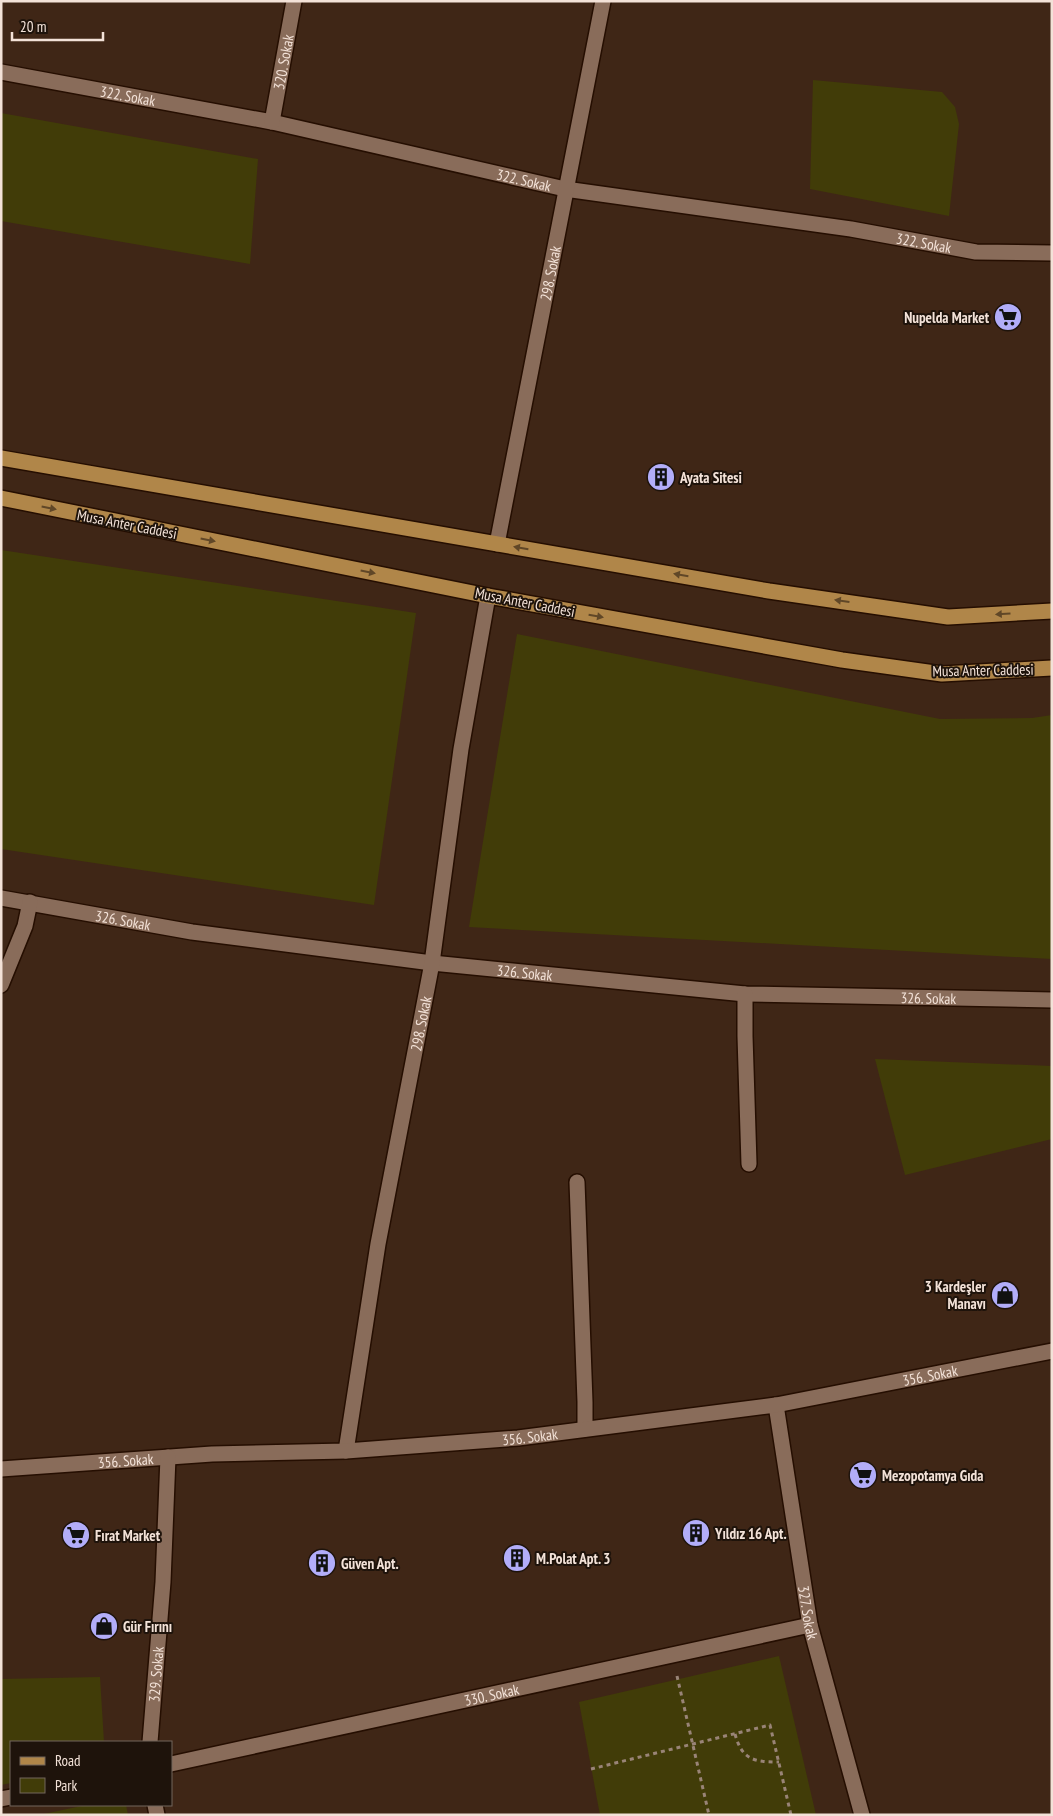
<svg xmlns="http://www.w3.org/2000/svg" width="1053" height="1816" font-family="'PT Sans Narrow',sans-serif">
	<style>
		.green { fill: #413c08 }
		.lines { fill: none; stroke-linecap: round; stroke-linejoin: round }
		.minor-casing { stroke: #250e01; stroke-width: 18 }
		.major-casing { stroke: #250e01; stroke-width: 18 }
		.path { stroke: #998477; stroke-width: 3; stroke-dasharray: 4 4; stroke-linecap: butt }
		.minor { stroke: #896c5a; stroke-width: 15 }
		.major { stroke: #b08649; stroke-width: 15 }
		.oneway { fill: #604727 }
		.labels { text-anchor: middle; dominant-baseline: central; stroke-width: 4; stroke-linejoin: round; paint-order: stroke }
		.street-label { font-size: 15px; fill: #f3e2d8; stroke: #1e130b }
		.poi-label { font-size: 15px; font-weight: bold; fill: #f3e2d8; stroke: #1e130b; text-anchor: start }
	</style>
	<rect width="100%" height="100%" fill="#3f2616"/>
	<g class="green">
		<polygon points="813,80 942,92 955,107 959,124 949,216 810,189"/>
		<polygon points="1,113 258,159 250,264 1,221"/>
		<polygon points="1,550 416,613 374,905 1,849"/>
		<polygon points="517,634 940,719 1032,718 1052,715 1052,959 469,927"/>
		<polygon points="875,1059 1052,1066 1052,1139 905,1175"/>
		<polygon points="779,1656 816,1815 600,1815 579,1702"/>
		<polygon points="100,1677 104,1742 11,1742 11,1783 1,1785 1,1679"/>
		<polygon points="86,1805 126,1805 128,1815 39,1815"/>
	</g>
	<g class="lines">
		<defs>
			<g id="minor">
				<path id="s1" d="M 1,72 L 272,122 L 565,189 L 851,229 L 976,252 L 1052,253"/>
				<path id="s2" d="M 272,122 L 294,1"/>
				<path id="s3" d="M 497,544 L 603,1"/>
				<path id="s4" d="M 1,898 L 192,932 L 432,963 L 745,994 L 1052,1000"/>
				<polyline points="1,985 25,926 30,902"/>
				<polyline points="745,994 745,1036 749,1164"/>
				<polyline points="577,1182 585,1402 585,1429"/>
				<path id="s5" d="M 776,1405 L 810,1625 L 862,1815"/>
				<path id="s6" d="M 346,1451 L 378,1244 L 432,963 L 461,749 L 488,596"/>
				<path id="s7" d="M 1,1469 L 212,1454 L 346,1451 L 518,1438 L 776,1405 L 1052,1351"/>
				<path id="s8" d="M 150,1742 L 163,1582 L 168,1457"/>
				<path id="s9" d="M 171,1764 L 810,1625"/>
				<polyline points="1,1799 11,1797"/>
				<polyline points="155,1805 157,1815"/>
			</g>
			<g id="major">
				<polyline points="1,458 769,591 948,617 1052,611"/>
				<polyline points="1,498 488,596 842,660 942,674 1052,668"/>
			</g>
		</defs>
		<use href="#minor" class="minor-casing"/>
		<use href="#major" class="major-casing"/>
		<g class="path">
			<polyline points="677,1676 709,1815"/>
			<path d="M 735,1734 C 742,1760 754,1762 779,1762"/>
			<polyline points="591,1769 770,1725 791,1815"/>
		</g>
		<use href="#minor" class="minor"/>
		<use href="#major" class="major"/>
	</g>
	<defs><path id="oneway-solid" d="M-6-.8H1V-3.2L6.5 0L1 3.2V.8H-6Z" transform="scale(1.25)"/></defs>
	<g class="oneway">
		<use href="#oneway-solid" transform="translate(49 508) rotate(11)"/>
		<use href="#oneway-solid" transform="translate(208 540) rotate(11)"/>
		<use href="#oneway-solid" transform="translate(521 548) rotate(-170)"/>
		<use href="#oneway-solid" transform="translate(368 572) rotate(11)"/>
		<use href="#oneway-solid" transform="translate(681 575) rotate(-170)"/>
		<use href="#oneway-solid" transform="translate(842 601) rotate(-172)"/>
		<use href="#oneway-solid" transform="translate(1003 614) rotate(177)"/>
		<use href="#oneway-solid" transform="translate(596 616) rotate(10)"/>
	</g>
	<defs>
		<symbol id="supermarket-disc" viewBox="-11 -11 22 22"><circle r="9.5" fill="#b2adf9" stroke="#1e130b"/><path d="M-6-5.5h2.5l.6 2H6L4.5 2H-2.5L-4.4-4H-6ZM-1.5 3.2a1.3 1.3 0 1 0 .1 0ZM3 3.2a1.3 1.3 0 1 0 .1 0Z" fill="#111"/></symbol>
		<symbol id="building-disc" viewBox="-11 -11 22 22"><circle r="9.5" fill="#b2adf9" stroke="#1e130b"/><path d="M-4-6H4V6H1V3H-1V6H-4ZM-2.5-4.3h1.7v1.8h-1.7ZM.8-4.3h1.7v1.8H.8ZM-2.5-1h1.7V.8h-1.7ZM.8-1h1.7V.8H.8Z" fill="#111"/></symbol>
		<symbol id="shop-disc" viewBox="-11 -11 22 22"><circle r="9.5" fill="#b2adf9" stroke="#1e130b"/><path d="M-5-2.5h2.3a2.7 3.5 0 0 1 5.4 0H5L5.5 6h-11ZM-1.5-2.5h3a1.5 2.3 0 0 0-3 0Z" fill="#111"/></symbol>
	</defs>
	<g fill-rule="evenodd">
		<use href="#supermarket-disc" x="992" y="301" width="32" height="32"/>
		<use href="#building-disc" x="645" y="461" width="32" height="32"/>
		<use href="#shop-disc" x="989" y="1279" width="32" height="32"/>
		<use href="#supermarket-disc" x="847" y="1459" width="32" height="32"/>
		<use href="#building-disc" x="680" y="1517" width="32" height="32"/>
		<use href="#supermarket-disc" x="60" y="1519" width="32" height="32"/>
		<use href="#building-disc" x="501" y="1542" width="32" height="32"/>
		<use href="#building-disc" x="306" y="1547" width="32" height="32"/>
		<use href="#shop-disc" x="88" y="1610" width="32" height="32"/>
	</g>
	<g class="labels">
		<g class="street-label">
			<text stroke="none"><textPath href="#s2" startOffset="61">320. Sokak</textPath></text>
			<text stroke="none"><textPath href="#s1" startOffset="129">322. Sokak</textPath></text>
			<text stroke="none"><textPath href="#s1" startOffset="534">322. Sokak</textPath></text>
			<text stroke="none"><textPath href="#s1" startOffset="939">322. Sokak</textPath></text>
			<text stroke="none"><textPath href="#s3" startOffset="276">298. Sokak</textPath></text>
			<text transform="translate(127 524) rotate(11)">Musa Anter Caddesi</text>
			<text transform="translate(525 602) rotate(11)">Musa Anter Caddesi</text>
			<text transform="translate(983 670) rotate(-1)">Musa Anter Caddesi</text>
			<text stroke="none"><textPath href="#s4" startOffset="124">326. Sokak</textPath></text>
			<text stroke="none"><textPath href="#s4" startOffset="529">326. Sokak</textPath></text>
			<text stroke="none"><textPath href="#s4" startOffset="934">326. Sokak</textPath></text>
			<text stroke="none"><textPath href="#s6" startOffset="434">298. Sokak</textPath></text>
			<text stroke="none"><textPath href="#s7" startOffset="935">356. Sokak</textPath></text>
			<text stroke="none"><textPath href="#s7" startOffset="530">356. Sokak</textPath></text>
			<text stroke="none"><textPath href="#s7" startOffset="125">356. Sokak</textPath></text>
			<text stroke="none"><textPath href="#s5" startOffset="210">327. Sokak</textPath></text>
			<text stroke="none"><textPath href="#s8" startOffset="68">329. Sokak</textPath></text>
			<text stroke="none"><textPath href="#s9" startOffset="328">330. Sokak</textPath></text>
		</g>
		<g class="poi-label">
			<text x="989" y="317" text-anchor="end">Nupelda Market</text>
			<text x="680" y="477">Ayata Sitesi</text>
			<text x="986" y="1286" text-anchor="end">3 Kardeşler<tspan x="986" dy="17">Manavı</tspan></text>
			<text x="882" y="1475">Mezopotamya Gıda</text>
			<text x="715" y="1533">Yıldız 16 Apt.</text>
			<text x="95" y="1535">Fırat Market</text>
			<text x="536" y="1558">M.Polat Apt. 3</text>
			<text x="341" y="1563">Güven Apt.</text>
			<text x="123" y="1626">Gür Fırını</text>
		</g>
	</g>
	<rect width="1053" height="1816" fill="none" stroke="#f3e2d8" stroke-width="5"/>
	<rect x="10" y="1741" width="162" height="65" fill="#1e130b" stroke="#73665d"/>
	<rect x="20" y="1757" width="25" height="8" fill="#b08649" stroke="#73665d"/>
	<text x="55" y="1766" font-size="15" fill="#f3e2d8">Road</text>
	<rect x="20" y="1778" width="25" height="15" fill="#413c08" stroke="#73665d"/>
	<text x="55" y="1791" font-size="15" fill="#f3e2d8">Park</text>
	<path d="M12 32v8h91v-8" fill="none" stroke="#f3e2d8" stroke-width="2.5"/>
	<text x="20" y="32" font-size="15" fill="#f3e2d8" stroke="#1e130b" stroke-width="4" paint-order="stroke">20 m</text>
</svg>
